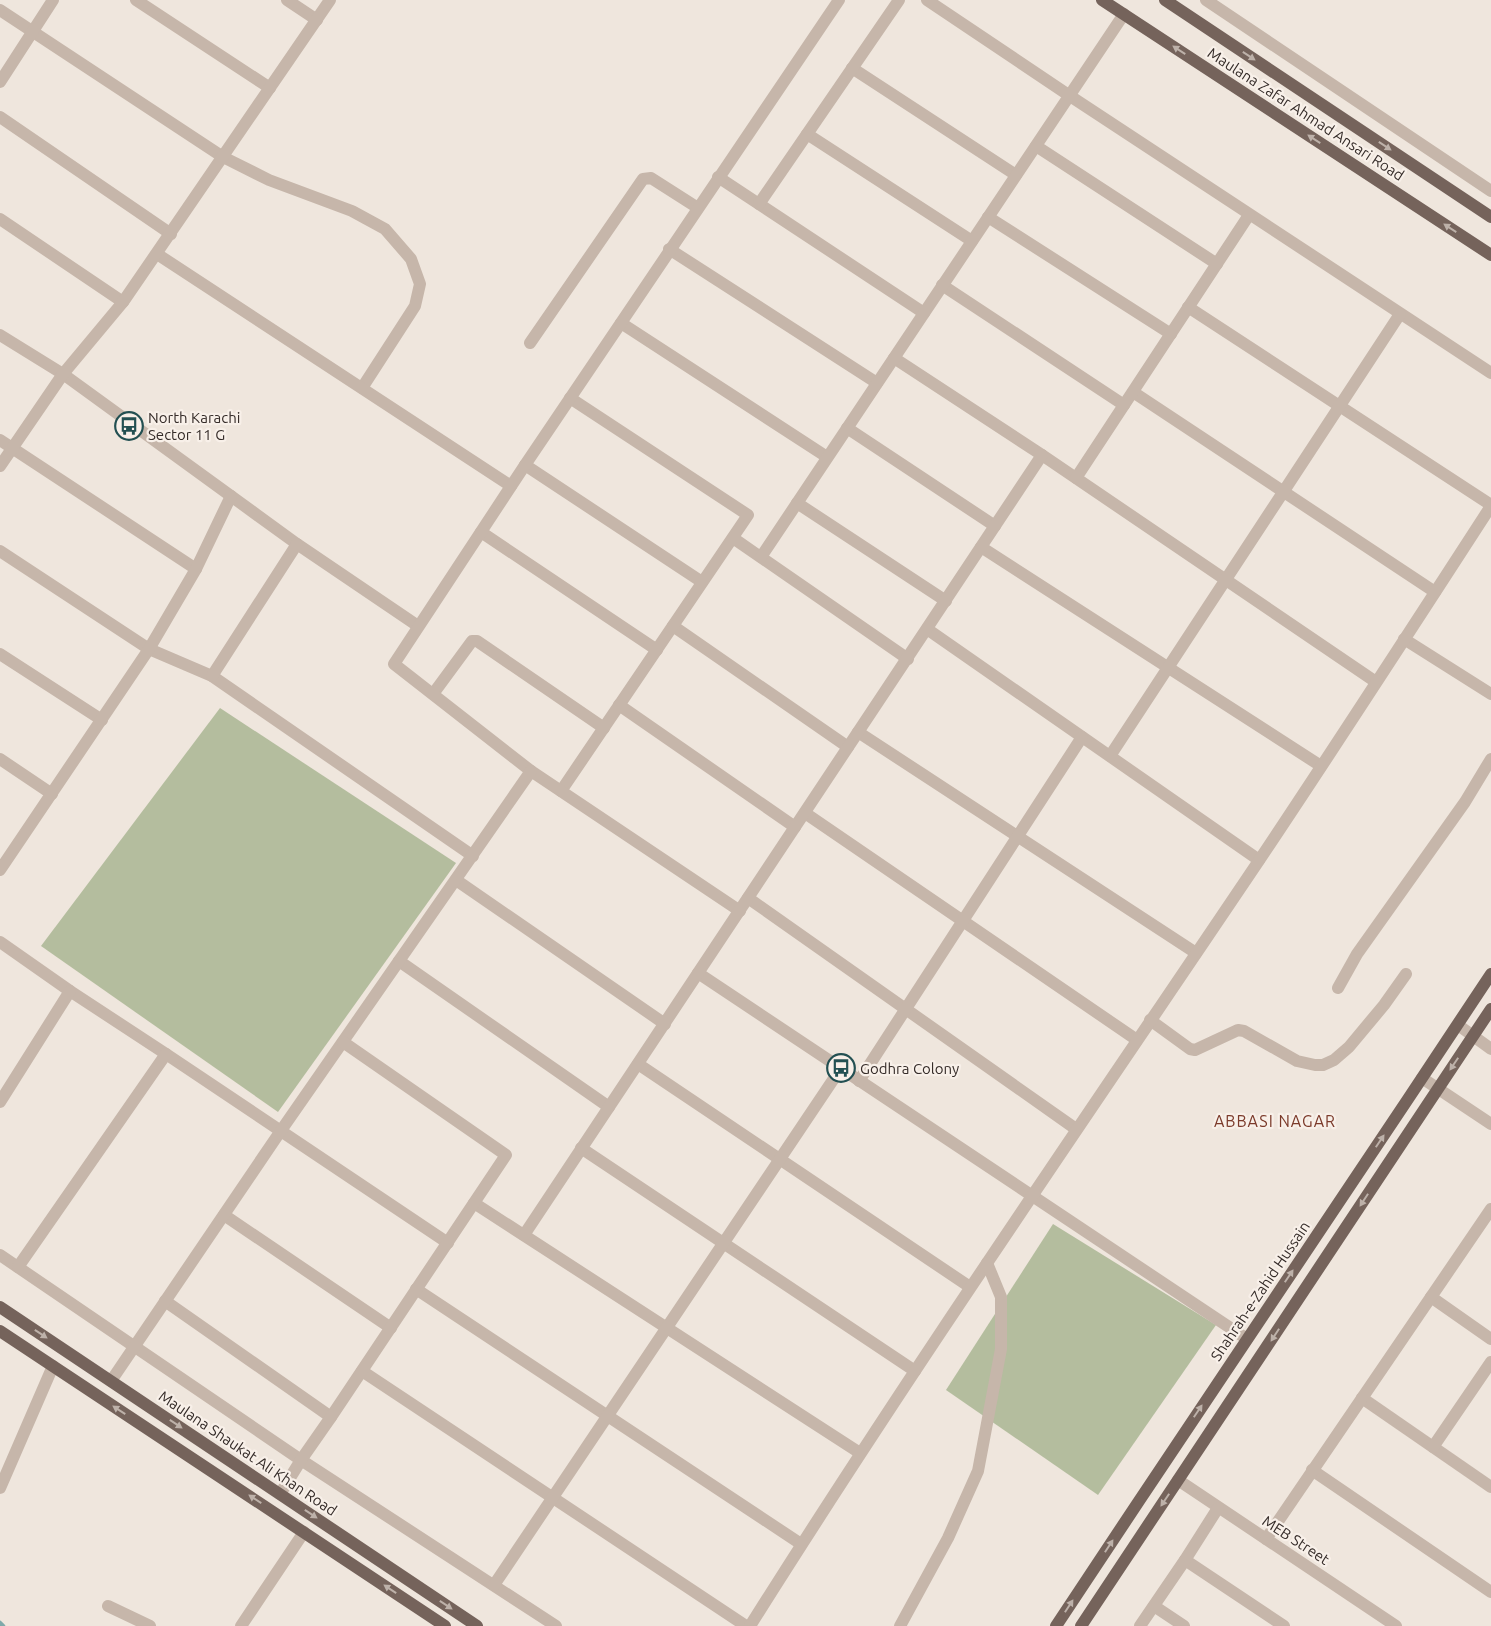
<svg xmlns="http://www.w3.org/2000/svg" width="1491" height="1626" font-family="Ubuntu,sans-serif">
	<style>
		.park { fill: #b4bd9e }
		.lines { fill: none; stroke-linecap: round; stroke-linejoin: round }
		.stream { stroke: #7fa9aa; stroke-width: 4.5 }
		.minor { stroke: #c6b6aa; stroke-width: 12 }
		.major { stroke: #75635b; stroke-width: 12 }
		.oneway { fill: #bdb1a9 }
		.labels { text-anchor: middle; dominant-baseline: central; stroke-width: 4.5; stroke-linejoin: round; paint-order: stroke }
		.street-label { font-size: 15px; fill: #352c29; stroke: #f8f0e9 }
		.poi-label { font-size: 15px; fill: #352c29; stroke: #f8f0e9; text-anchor: start }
		.neighbourhood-label { font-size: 16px; letter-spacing: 1px; fill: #7b3a2a; stroke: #f8f0e9 }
	</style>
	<rect width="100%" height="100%" fill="#efe6dd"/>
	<g class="park">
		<polygon points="220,708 456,863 278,1112 41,946"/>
		<polygon points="1053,1224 1216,1325 1098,1495 946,1390"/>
	</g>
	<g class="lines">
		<polyline class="stream" points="0,1623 3,1626"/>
		<g class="minor">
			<polyline points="136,0 270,88"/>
			<polyline points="287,0 317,20"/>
			<polyline points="927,0 1070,96 1491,373"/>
			<polyline points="1206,0 1491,191"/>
			<polyline points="0,10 223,157 269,180 352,211 385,229 411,259 420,284 415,306 362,388"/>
			<polyline points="852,68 1016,175"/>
			<polyline points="0,82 53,0"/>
			<polyline points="0,117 171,234"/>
			<polyline points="807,134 972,241"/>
			<polyline points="1036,146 1217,264"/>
			<polyline points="718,177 924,313"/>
			<polyline points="759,204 899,0"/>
			<polyline points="988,217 1171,334"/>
			<polyline points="0,219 123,302"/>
			<polyline points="669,249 877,383"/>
			<polyline points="157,254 511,486"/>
			<polyline points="942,285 1124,405"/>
			<polyline points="1188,307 1491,505"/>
			<polyline points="621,323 827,457"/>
			<polyline points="0,335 63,374 297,544 418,626"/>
			<polyline points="530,343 643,179 651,178 698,208"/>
			<polyline points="894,358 1042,455 1376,682"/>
			<polyline points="1133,392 1435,592"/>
			<polyline points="847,428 995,526"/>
			<polyline points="0,440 196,569"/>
			<polyline points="525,465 702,582"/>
			<polyline points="0,466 63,374 123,302 330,0"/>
			<polyline points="1076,478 1249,215"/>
			<polyline points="797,503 946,601"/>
			<polyline points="481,532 657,650"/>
			<polyline points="733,538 908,659"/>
			<polyline points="981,547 1321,766"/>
			<polyline points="0,551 149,649 212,676 473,856"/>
			<polyline points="761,557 1124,14"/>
			<polyline points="673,626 848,747"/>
			<polyline points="927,629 1259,860"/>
			<polyline points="1404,639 1491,694"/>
			<polyline points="0,654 102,720"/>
			<polyline points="212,676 297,544"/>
			<polyline points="433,694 472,641 477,641 604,728"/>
			<polyline points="619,705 795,827"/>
			<polyline points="858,732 1196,953"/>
			<polyline points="1110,756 1400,314"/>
			<polyline points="0,759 52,794"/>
			<polyline points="561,791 748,515 570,398"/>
			<polyline points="805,813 1137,1040"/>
			<polyline points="0,870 149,649 196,569 231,496"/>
			<polyline points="456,880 665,1024"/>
			<polyline points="748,898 1076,1129"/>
			<polyline points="740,911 531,771 394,664 525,465 839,0"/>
			<polyline points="0,942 70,991 166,1054 448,1243"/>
			<polyline points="399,961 609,1107"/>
			<polyline points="698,973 1247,1339"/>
			<polyline points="1338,988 1357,954 1465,802 1491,759"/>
			<polyline points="1150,1020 1190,1049 1195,1050 1238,1030 1244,1031 1297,1061 1315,1065 1323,1065 1334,1060 1349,1047 1384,1005 1406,974"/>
			<polyline points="1458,1025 1491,1049"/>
			<polyline points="638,1064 970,1287"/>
			<polyline points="1422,1078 1491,1124"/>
			<polyline points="859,1081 1082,737"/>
			<polyline points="0,1102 70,991"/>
			<polyline points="581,1148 915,1371"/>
			<polyline points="474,1203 860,1453"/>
			<polyline points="224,1215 391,1328"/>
			<polyline points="524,1235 1042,455"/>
			<polyline points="0,1255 301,1460 556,1626"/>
			<polyline points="18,1267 166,1054"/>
			<polyline points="416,1289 801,1544"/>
			<polyline points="1431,1297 1491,1339"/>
			<polyline points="165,1301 331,1417"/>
			<polyline points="362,1371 746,1626"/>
			<polyline points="111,1381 280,1132 531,771"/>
			<polyline points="1362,1398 1491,1487"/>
			<polyline points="1433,1447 1491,1362"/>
			<polyline points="1312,1470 1491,1592"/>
			<polyline points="1178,1480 1396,1626"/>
			<polyline points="0,1488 53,1366"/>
			<polyline points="280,1494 301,1460 331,1417 506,1155 343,1042"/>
			<polyline points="1266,1539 1491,1209"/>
			<polyline points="1185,1560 1284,1626"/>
			<polyline points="494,1585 841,1068"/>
			<polyline points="108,1606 150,1626"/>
			<polyline points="1154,1606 1184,1626"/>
			<polyline points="241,1626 304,1532"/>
			<path d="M 750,1626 C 913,1367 1087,1116 1258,862 C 1337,744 1414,625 1491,506"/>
			<polyline points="900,1626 948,1538 978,1471 1001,1349 1001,1297 987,1263"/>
			<polyline points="1140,1626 1185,1560 1218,1508"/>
		</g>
		<g class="major">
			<polyline points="1102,0 1491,255"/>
			<polyline points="1165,0 1491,217"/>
			<polyline points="0,1307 477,1626"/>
			<polyline points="0,1331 445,1626"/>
			<path d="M 1056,1626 C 1200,1408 1347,1192 1491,974"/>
			<polyline points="1081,1626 1491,1009"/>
		</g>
	</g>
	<defs><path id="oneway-solid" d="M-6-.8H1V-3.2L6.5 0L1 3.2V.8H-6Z" transform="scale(1.25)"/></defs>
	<g class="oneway">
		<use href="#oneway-solid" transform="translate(1179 50) rotate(-147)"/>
		<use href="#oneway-solid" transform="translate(1249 56) rotate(34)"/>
		<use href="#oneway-solid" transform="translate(1314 139) rotate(-147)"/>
		<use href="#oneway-solid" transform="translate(1385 146) rotate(34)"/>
		<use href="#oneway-solid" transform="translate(1450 228) rotate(-147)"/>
		<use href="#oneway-solid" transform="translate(1454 1064) rotate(124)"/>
		<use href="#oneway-solid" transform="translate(1380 1141) rotate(-56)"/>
		<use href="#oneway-solid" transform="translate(1364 1200) rotate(123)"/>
		<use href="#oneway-solid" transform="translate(1289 1276) rotate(-56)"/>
		<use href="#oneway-solid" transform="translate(41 1334) rotate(34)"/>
		<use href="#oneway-solid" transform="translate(1275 1335) rotate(123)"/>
		<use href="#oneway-solid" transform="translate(119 1410) rotate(-147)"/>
		<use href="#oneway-solid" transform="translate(1198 1411) rotate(-56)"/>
		<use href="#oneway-solid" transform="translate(176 1424) rotate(34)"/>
		<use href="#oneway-solid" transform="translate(255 1499) rotate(-147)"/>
		<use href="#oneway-solid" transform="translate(1165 1500) rotate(124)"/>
		<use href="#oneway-solid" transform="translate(311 1514) rotate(34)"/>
		<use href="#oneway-solid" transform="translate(1109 1546) rotate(-57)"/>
		<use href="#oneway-solid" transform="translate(390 1589) rotate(-146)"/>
		<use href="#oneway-solid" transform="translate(446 1605) rotate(34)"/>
		<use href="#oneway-solid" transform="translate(1069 1606) rotate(-57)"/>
	</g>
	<defs>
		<symbol id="bus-ring" viewBox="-11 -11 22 22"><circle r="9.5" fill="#f8f0e9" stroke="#235052" stroke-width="1.5"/><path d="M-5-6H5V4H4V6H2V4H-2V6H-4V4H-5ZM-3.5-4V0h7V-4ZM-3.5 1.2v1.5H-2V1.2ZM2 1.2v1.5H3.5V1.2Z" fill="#235052"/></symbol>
	</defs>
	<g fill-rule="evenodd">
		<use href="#bus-ring" x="113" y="410" width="32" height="32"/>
		<use href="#bus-ring" x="825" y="1052" width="32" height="32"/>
	</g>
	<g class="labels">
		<g class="street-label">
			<text transform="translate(1306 114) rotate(33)">Maulana Zafar Ahmad Ansari Road</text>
			<text transform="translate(1260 1291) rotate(-56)">Shahrah-e-Zahid Hussain</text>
			<text transform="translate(248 1453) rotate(34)">Maulana Shaukat Ali Khan Road</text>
			<text transform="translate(1296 1540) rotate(33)">MEB Street</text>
		</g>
		<g class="poi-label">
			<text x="148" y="417">North Karachi<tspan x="148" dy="17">Sector 11 G</tspan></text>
			<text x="860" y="1068">Godhra Colony</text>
		</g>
		<g class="neighbourhood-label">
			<text x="1275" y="1121">ABBASI NAGAR</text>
		</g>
	</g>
</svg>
